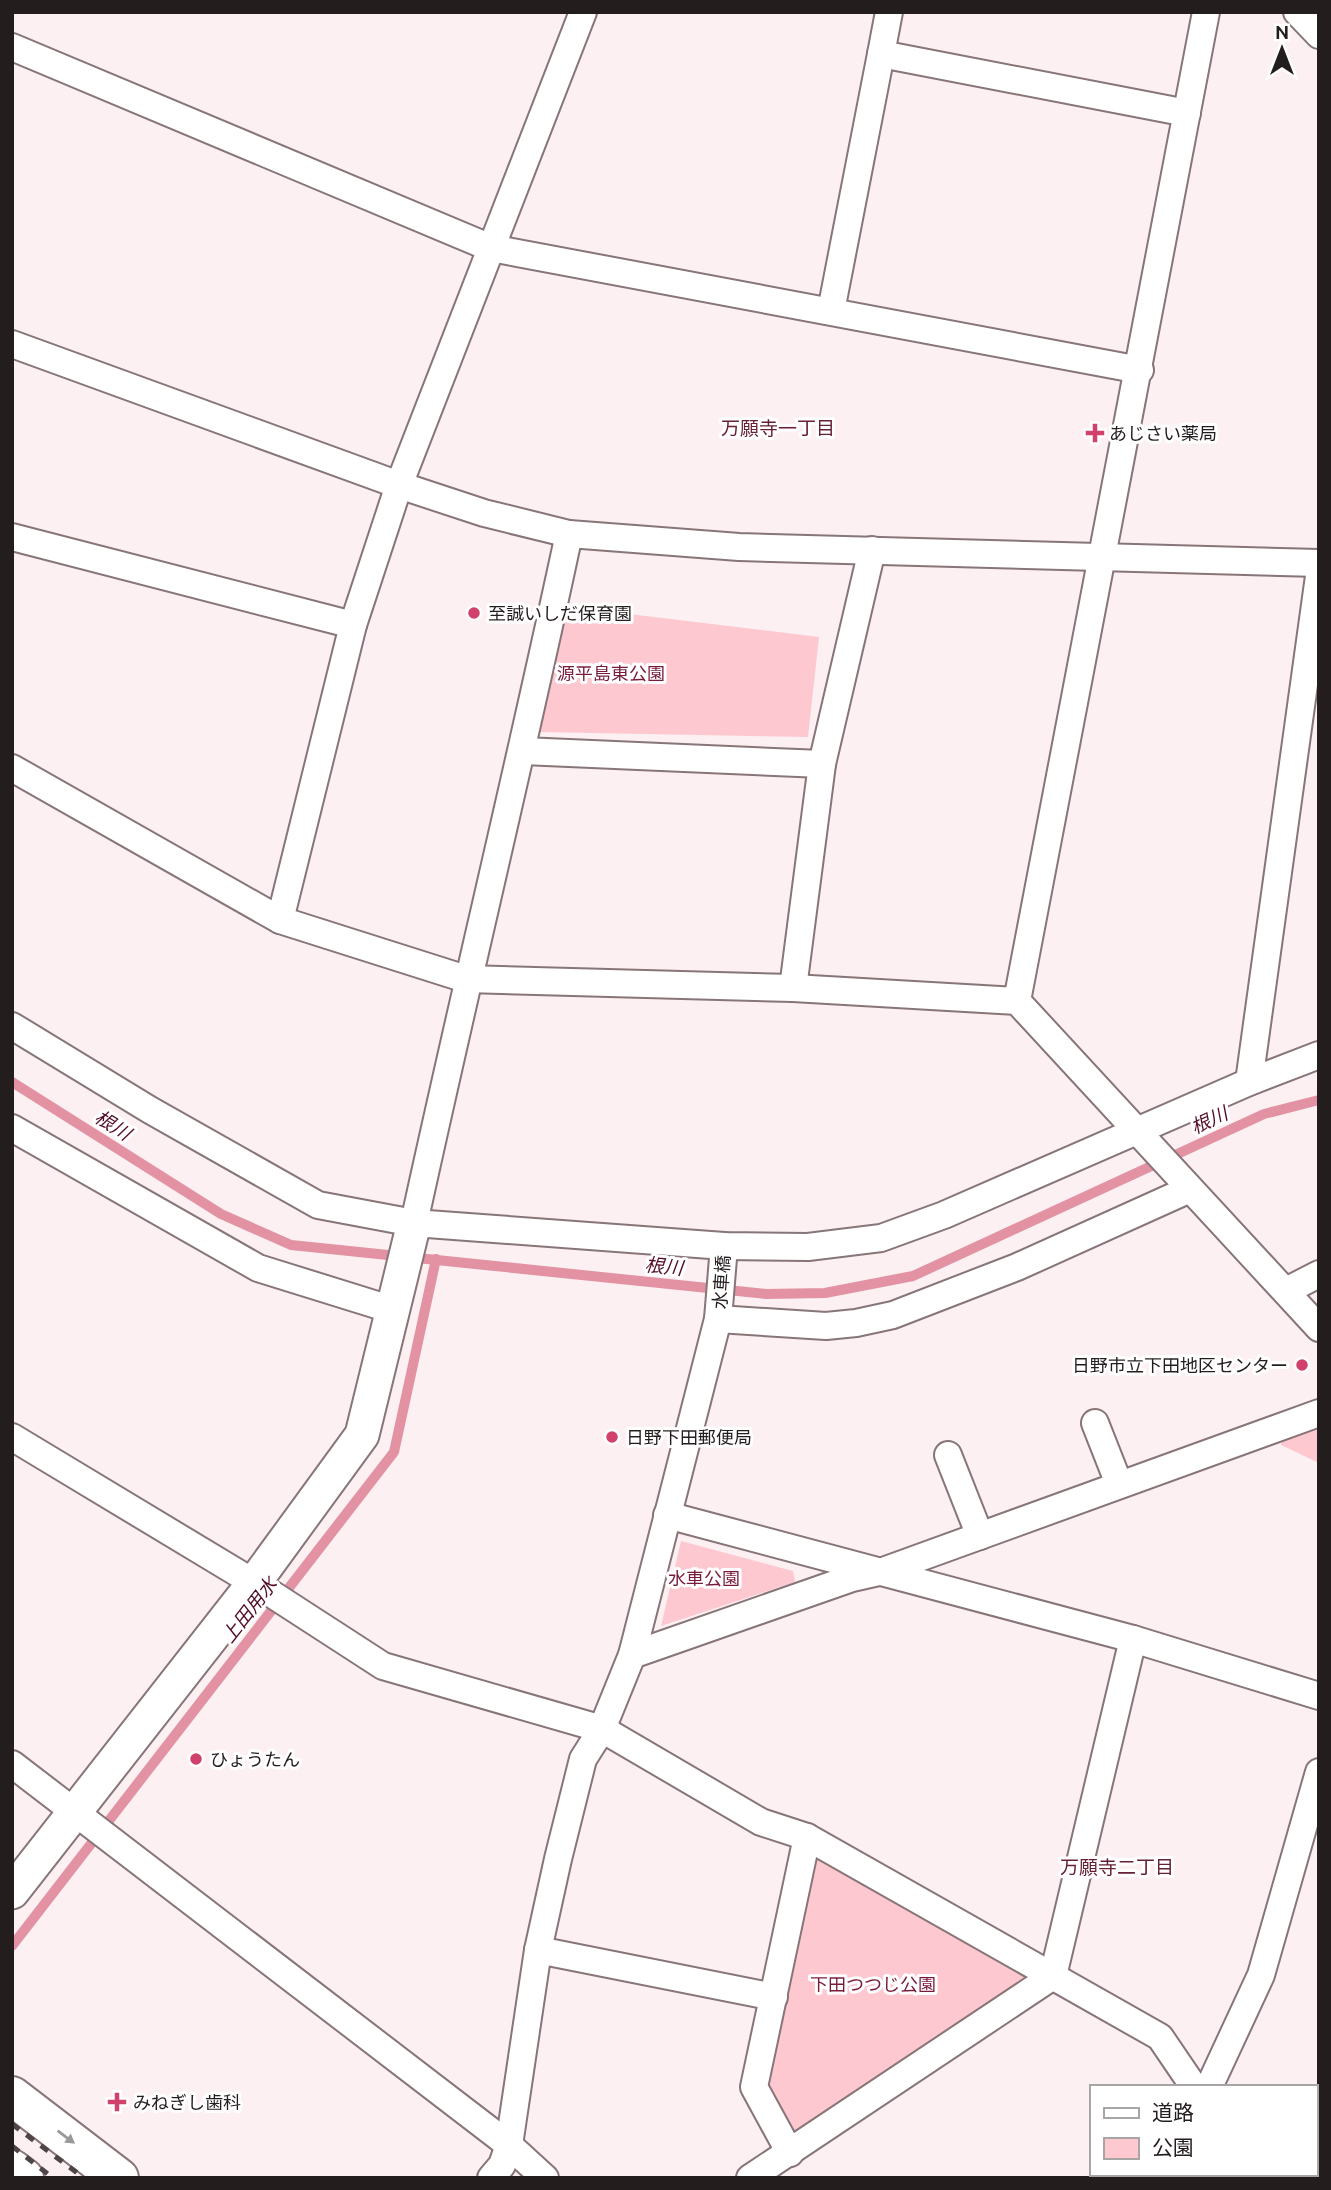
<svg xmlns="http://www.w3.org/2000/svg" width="1331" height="2190" font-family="Ubuntu,'Noto Sans JP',sans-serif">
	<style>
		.green { fill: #fec8d1 }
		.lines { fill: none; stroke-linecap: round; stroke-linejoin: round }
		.stream { stroke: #e292a2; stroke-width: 10 }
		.minor-casing { stroke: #877578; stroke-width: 30 }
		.tertiary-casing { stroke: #877578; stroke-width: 37 }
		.secondary-casing { stroke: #877578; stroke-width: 42 }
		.minor { stroke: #fff; stroke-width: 26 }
		.tertiary { stroke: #fff; stroke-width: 33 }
		.secondary { stroke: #fff; stroke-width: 38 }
		.rail { stroke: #4d4546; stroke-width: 5; stroke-dasharray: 9 9; stroke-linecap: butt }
		.oneway { fill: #9c999a }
		.poi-dot { fill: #d0416b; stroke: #fff; stroke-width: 2.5 }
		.labels { text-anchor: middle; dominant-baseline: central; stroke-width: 6; stroke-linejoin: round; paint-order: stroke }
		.poi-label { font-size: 18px; fill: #241d1e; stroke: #fff; text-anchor: start }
		.park-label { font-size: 18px; fill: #781b38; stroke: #fff }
		.street-label { font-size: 18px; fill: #241d1e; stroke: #fff }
		.neighbourhood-label { font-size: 19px; fill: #662134; stroke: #fff }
		.water-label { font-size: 19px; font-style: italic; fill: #540d25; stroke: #fff }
	</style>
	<rect width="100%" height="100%" fill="#fcf0f2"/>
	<g class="green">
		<polygon points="562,606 819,637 808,737 538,732"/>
		<polygon points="1319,1413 1319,1463 1281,1445 1282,1424"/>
		<polygon points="681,1541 793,1571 795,1582 661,1626"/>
		<polygon points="807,1837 1053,1976 790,2153 754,2087"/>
	</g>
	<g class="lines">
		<g class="stream">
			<polyline points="12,1082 221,1214 291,1245 766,1294 825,1293 913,1276 1264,1114 1319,1100"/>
			<polyline points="12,1946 394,1452 436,1259"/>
		</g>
		<defs>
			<g id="minor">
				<polyline points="1297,12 1319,35"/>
				<polyline points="12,47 491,248 1140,370"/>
				<polyline points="881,54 889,12"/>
				<polyline points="831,311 881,54 1187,113"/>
				<polyline points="12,344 399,485 484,513 569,534 739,547 1319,563"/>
				<polyline points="12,537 353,625"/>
				<polyline points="523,751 822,764"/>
				<polyline points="12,768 280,920 466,979 793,988 1017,1001 1319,1328"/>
				<polyline points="280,920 353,625 399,485 583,12"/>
				<polyline points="793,988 822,764 872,550"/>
				<polyline points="1017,1001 1206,12"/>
				<polyline points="12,1026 150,1110 318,1205 414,1223 724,1246 808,1247 881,1238 944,1215 1249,1082 1319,1055"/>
				<polyline points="1249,1082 1319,576"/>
				<polyline points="12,1128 258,1268 393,1310"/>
				<path d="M 414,1223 C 464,993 520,764 569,534"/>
				<polyline points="1286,1291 1319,1274"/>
				<polyline points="718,1319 826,1326 856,1323 893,1315 1017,1267 1190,1189"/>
				<polyline points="1095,1423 1119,1484"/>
				<polyline points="12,1437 261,1587 383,1666 602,1729 761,1822 807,1837 1160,2037 1194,2087"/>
				<polyline points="948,1455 980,1536"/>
				<polyline points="667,1515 1133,1639 1319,1696"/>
				<polyline points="632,1655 852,1578 883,1571 1319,1413"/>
				<polyline points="12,1764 509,2145 545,2178"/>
				<polyline points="538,1950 774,1997"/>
				<polyline points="1209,2087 1261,1975 1319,1772"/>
				<polyline points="790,2153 754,2087 807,1837"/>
				<polyline points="1253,2174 1255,2178"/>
				<polyline points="491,2178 502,2165 509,2145 538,1950 558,1859 583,1759 602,1729 632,1655 718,1319 724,1246"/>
				<polyline points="750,2178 1053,1976 1133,1639"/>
				<polyline points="1188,2178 1194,2174"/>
			</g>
			<polyline id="tertiary" points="12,1892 254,1583 362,1435 414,1223"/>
			<g id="secondary">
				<polyline points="12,2096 119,2178"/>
				<polyline points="12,2169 24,2178"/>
			</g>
		</defs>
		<use href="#minor" class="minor-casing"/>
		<use href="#tertiary" class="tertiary-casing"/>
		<use href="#secondary" class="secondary-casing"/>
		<use href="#minor" class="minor"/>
		<use href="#tertiary" class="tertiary"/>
		<use href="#secondary" class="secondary"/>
		<g class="rail">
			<polyline points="12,2124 84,2178"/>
			<polyline points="12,2146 53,2178"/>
		</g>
	</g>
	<defs><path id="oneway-solid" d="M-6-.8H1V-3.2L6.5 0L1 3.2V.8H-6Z" transform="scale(1.75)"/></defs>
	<use class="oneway" href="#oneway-solid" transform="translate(66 2137) rotate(37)"/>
	<g class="poi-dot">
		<path d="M1091.5 422.5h7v7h7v7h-7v7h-7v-7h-7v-7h7z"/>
		<circle cx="474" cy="613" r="7"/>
		<circle cx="1302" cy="1365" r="7"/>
		<circle cx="612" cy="1437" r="7"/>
		<circle cx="196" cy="1759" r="7"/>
		<path d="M113.5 2091.5h7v7h7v7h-7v7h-7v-7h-7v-7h7z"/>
	</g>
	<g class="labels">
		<g class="poi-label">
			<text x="1109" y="433">あじさい薬局</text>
			<text x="488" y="613">至誠いしだ保育園</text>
			<text x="1288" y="1365" text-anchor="end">日野市立下田地区センター</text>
			<text x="626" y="1437">日野下田郵便局</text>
			<text x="210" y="1759">ひょうたん</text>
			<text x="133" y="2102">みねぎし歯科</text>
		</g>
		<g class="park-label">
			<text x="611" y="673">源平島東公園</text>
			<text x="704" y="1578">水車公園</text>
			<text x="873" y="1984">下田つつじ公園</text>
		</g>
		<g class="street-label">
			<text transform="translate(721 1282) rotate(-86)">水車橋</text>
		</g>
		<g class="neighbourhood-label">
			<text x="778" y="428">万願寺一丁目</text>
			<text x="1117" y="1867">万願寺二丁目</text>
		</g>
		<g class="water-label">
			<text transform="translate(1209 1120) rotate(-25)">根川</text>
			<text transform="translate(113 1125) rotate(32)">根川</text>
			<text transform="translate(664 1266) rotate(6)">根川</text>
			<text transform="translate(249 1610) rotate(-52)">上田用水</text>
		</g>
	</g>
	<rect width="1331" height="2190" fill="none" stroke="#241d1e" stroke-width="28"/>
	<rect x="1090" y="2085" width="228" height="91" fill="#ffffff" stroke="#a7a5a5" stroke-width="2"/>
	<rect x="1104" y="2108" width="35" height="10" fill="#ffffff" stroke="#a7a5a5" stroke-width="2"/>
	<text x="1152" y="2120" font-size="21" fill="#241d1e">道路</text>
	<rect x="1104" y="2138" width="35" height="21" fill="#fec8d1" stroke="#a7a5a5" stroke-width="2"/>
	<text x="1152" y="2155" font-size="21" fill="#241d1e">公園</text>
	<g transform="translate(1282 49)" stroke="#ffffff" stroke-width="5" paint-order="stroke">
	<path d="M0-5L12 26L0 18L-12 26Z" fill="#241d1e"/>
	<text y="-10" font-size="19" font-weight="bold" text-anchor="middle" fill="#241d1e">N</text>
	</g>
</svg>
